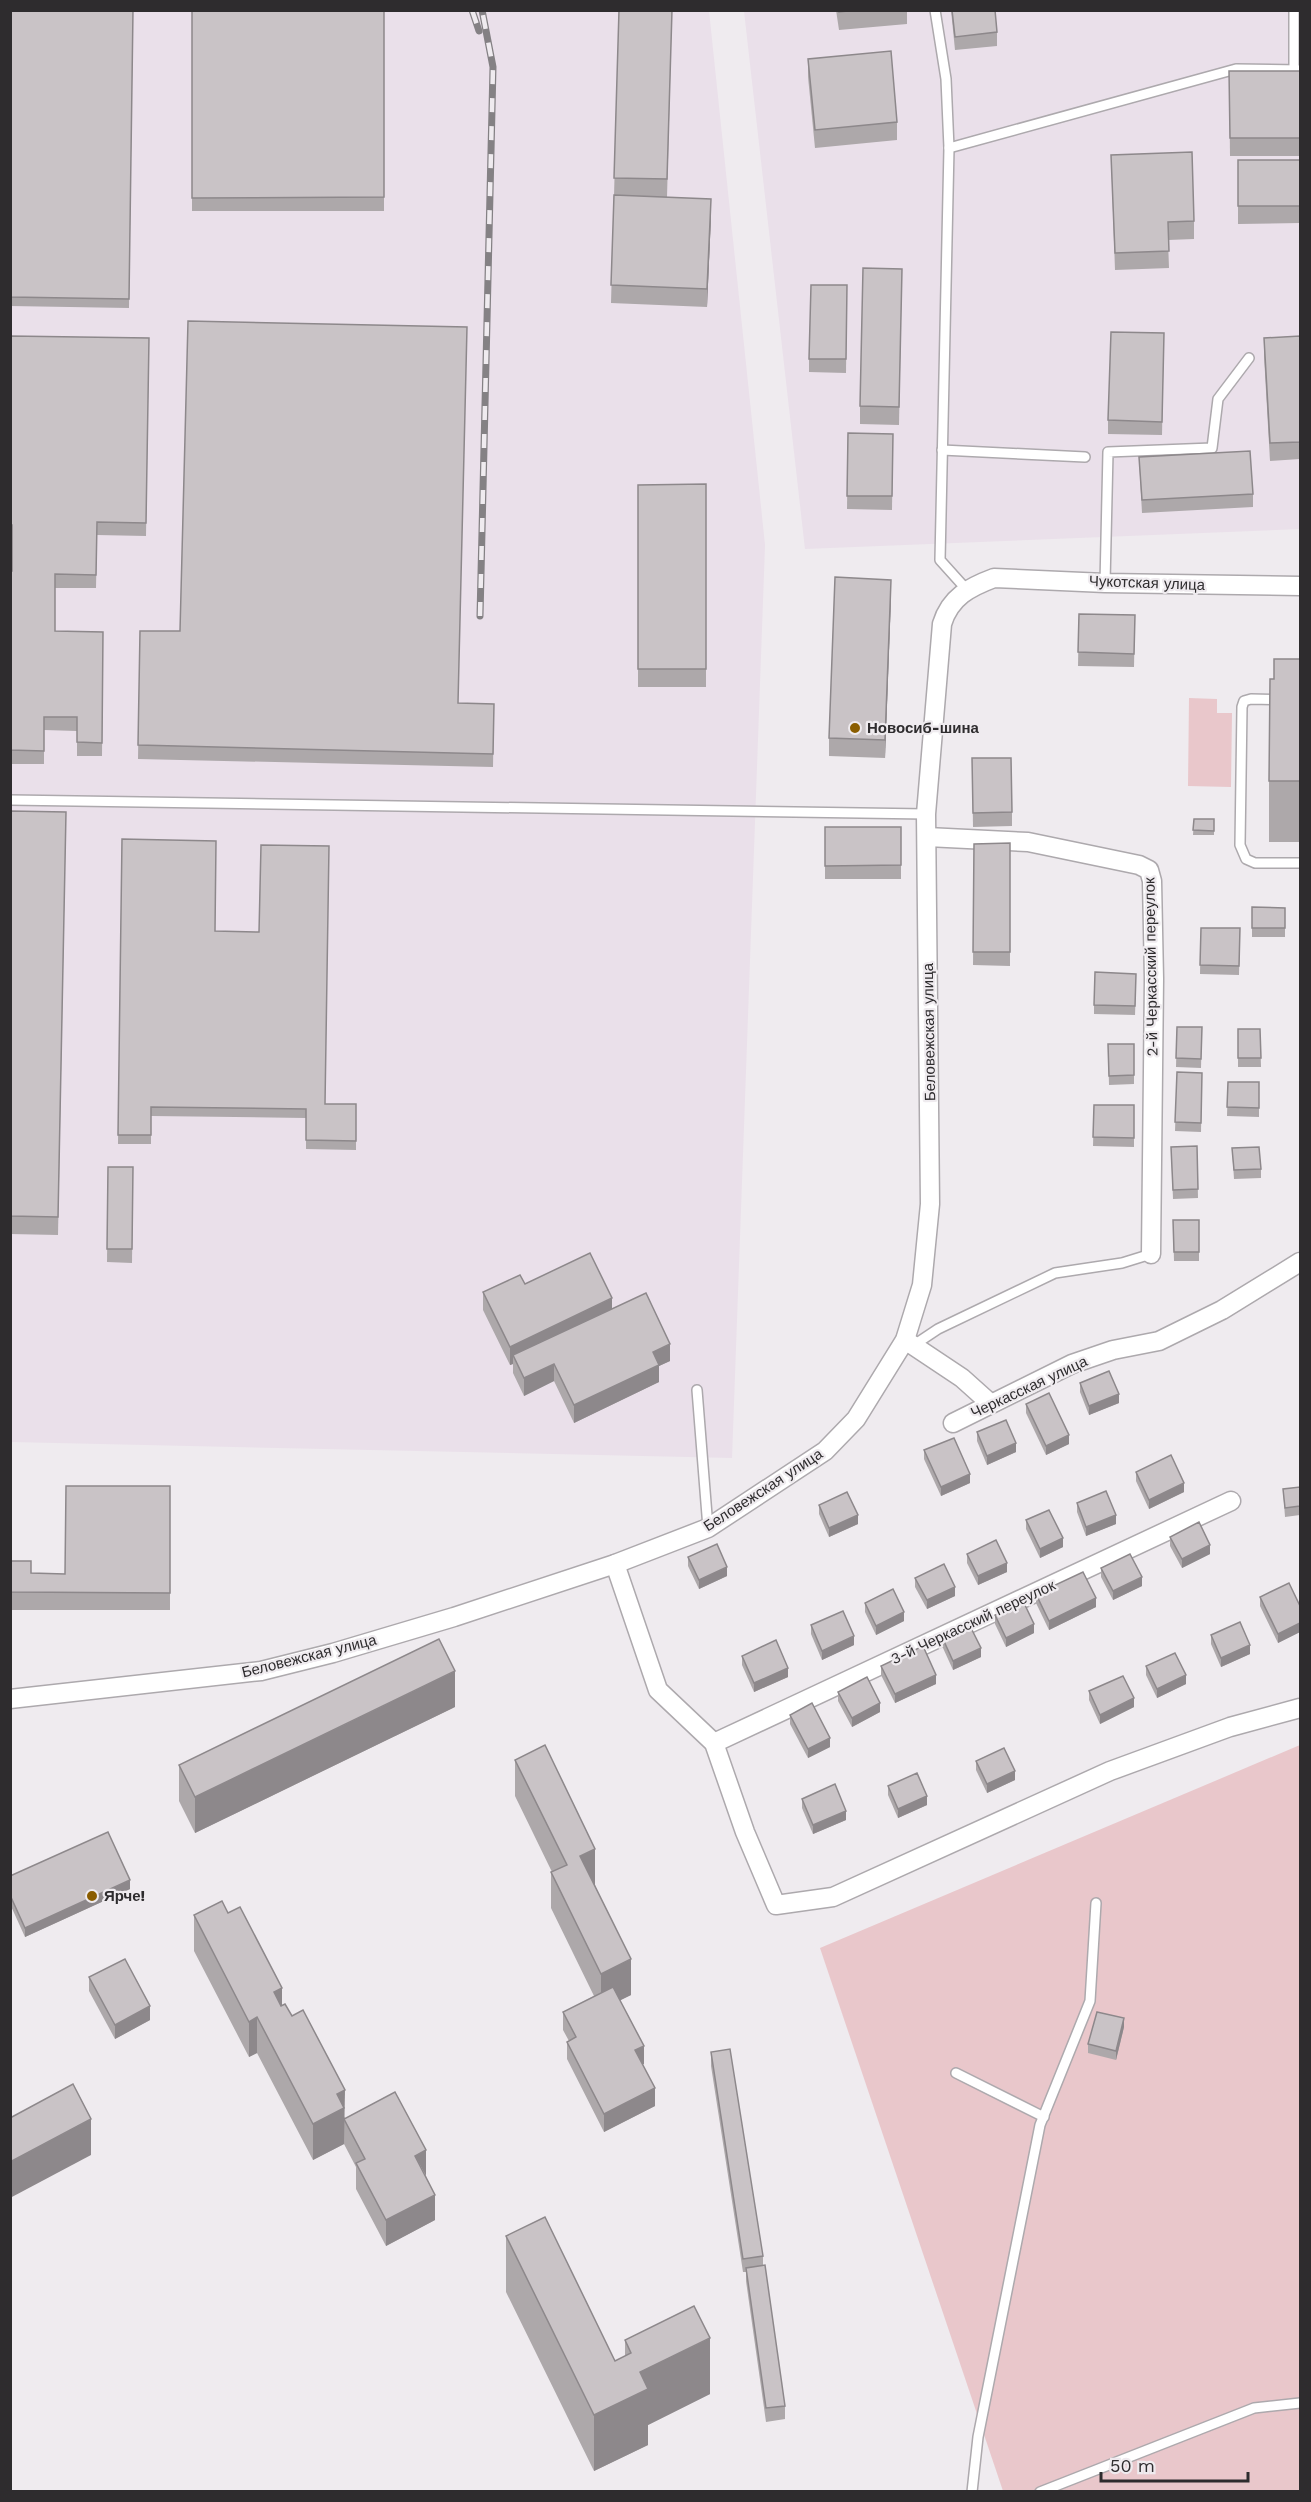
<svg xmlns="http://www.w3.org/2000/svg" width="1311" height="2502" font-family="'Work Sans',sans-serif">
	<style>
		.built { fill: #eae0ea }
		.green { fill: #e9c7cb }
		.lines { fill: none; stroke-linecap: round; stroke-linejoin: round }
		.lane-casing { stroke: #ada9ad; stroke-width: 12 }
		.street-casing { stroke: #ada9ad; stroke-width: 21 }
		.lane { stroke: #fff; stroke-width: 9 }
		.street { stroke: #fff; stroke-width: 18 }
		.rail-casing { stroke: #848184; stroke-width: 7 }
		.rail { stroke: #efebef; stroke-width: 4.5; stroke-dasharray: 14; stroke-linecap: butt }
		.wall { fill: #ada8aa }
		.shaded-wall { fill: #8d888b }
		.building { fill: #c9c3c6; stroke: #8d888b; stroke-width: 1.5 }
		.poi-dot { fill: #8a5d00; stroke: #efebef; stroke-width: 2 }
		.labels { text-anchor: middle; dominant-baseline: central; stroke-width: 4.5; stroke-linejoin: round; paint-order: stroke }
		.street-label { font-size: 15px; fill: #2e2c2e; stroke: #efebef }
		.poi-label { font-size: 15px; font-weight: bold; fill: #2e2c2e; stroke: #efebef; text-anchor: start }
	</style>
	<rect width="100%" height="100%" fill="#efebef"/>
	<g class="built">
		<polygon points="11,11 709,11 765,545 732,1458 11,1442"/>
		<polygon points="744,11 1300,11 1300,529 805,549"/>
	</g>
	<g class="green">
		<polygon points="1189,698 1217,699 1217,713 1232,713 1231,787 1188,786"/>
		<polygon points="1300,1745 1300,2491 1003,2491 820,1948"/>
	</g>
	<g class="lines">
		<defs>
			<g id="lane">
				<polyline points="935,10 946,79 949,148 940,560 967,590"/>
				<polyline points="1294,10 1294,70"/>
				<polyline points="949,148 1236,69 1300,70"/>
				<polyline points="942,450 1085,457"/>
				<polyline points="1105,583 1108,452 1212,448 1218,399 1249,358"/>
				<polyline points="1300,700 1251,699 1244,701 1242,707 1240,845 1246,859 1255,863 1300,863"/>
				<polyline points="10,800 926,814"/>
				<polyline points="914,1345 938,1329 1055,1273 1122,1263 1151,1254"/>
				<polyline points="697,1390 708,1528"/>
				<polyline points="956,2073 1044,2117"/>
				<polyline points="972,2492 978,2437 1040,2125 1090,2001 1096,1903"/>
				<polyline points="1040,2492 1254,2408 1300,2403"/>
			</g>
			<g id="street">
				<polyline points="927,837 1028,842 1139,865 1149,870 1152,881 1154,979 1151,1254"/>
				<polyline points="905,1340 962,1378 991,1404"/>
				<polyline points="953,1423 1072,1364 1113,1350 1159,1341 1222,1310 1300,1262"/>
				<polyline points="615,1564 658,1690 714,1743 745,1832 776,1905 833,1897 1110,1771 1230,1727 1300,1708"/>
				<path d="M 10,1699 L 261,1671 L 333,1653 L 454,1617 L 615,1564 L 708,1528 L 825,1451 L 856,1419 L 905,1340 L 922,1285 L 930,1204 L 926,814 L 942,624 C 950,597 970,587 994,578 L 1105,583 L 1300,586"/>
				<polyline points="714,1743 1231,1501"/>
			</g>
		</defs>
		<use href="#lane" class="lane-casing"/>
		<use href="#street" class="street-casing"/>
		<use href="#lane" class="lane"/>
		<use href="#street" class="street"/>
		<defs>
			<g id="rail">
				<polyline points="472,10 479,31"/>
				<polyline points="480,616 493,67 482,10"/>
			</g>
		</defs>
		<use href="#rail" class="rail-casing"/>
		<use href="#rail" class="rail"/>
	</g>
	<g class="wall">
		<polygon points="10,10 133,10 129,308 10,306"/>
		<rect x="192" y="10" width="192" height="201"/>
		<polygon points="619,10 672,10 667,197 711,217 707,307 611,303 614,196"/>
		<polygon points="836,10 907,10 907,24 839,30"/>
		<polygon points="951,10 995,10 997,32 997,46 955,50"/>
		<polygon points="808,59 897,122 897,140 815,148 808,77"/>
		<polygon points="1229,71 1300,71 1300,156 1230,156"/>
		<polygon points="1111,155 1194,221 1194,239 1168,240 1169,268 1115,270"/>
		<polygon points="1238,160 1300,160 1300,223 1238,224"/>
		<polygon points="902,269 899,425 860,424 860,406"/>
		<polygon points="847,285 846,373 809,372 809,359"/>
		<polygon points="1164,333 1162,435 1108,434 1108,420"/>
		<polygon points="10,336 149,338 146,536 97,535 96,588 55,588 55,631 103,632 102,756 77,756 77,731 44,730 44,764 10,764 10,571 12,571 12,538 10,538"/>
		<polygon points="1300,336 1300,459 1270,461 1264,356 1264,338"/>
		<polygon points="848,433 893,434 892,510 847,509"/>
		<polygon points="1139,457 1253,494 1253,507 1142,513"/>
		<polygon points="706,484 706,687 638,687 638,485"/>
		<polygon points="891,597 885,758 829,756 829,738"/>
		<polygon points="1079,614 1135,615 1134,667 1078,666"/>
		<polygon points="140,631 459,703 494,704 493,767 138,759"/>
		<polygon points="1300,659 1300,842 1269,842 1269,781 1274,679"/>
		<polygon points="972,758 1012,812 1012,826 973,827"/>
		<polygon points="10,811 66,812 58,1235 10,1234"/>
		<polygon points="1194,819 1214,819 1214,835 1193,835"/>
		<rect x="825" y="827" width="76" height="52"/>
		<polygon points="122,839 215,931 325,1104 356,1104 356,1150 306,1149 306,1118 151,1116 151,1144 118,1144"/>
		<polygon points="1010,843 1010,966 973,965 974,844"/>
		<polygon points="1252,907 1285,908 1285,937 1252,937"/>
		<polygon points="1201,928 1240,928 1239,975 1200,974"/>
		<polygon points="1136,983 1135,1015 1094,1014 1094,1005"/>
		<polygon points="1177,1027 1202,1027 1201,1068 1176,1067"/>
		<polygon points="1238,1029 1260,1029 1261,1067 1238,1067"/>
		<polygon points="1108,1044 1134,1044 1134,1084 1109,1085"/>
		<polygon points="1177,1072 1202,1073 1201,1132 1175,1131"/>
		<polygon points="1228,1082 1259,1082 1259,1117 1227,1116"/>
		<polygon points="1094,1105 1134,1105 1134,1147 1093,1146"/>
		<polygon points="1197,1146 1198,1198 1173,1199 1171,1147"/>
		<polygon points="1232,1148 1261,1169 1261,1178 1234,1179"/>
		<polygon points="108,1167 133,1167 132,1263 107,1262"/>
		<polygon points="1173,1220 1199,1220 1199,1261 1174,1261"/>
		<polygon points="525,1284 612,1309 670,1361 659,1366 659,1382 574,1423 554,1381 524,1396 513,1373 513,1364 510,1365 483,1310 483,1292"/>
		<polygon points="1080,1383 1119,1403 1089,1415 1080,1392"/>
		<polygon points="1026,1404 1069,1444 1046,1455 1026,1413"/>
		<polygon points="977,1432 1016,1452 987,1465 977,1441"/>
		<polygon points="924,1450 970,1483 941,1496 924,1459"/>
		<polygon points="1136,1472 1184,1492 1149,1509 1136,1481"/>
		<polygon points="170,1486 170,1610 10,1610 10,1561 31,1573 65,1574"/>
		<polygon points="1300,1487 1300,1515 1285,1517 1283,1489"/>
		<polygon points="1077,1503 1116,1524 1086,1536 1077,1512"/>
		<polygon points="819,1505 858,1524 829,1537 819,1514"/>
		<polygon points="1026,1520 1063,1547 1040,1558 1026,1529"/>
		<polygon points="1170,1537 1210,1554 1182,1568 1170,1546"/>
		<polygon points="967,1554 1007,1572 978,1585 967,1563"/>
		<polygon points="688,1557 727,1576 699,1589 688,1566"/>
		<polygon points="1101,1568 1142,1586 1113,1600 1101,1577"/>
		<polygon points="915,1578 955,1596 927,1609 915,1587"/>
		<polygon points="1036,1594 1096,1607 1049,1630 1036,1603"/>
		<polygon points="1260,1597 1300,1606 1300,1632 1278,1643 1260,1606"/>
		<polygon points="865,1603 904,1621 876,1635 865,1612"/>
		<polygon points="995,1615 1034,1633 1006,1647 995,1624"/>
		<polygon points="811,1625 854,1645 822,1660 811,1634"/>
		<polygon points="1211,1635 1250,1654 1221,1667 1211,1644"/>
		<polygon points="943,1639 981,1657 953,1670 943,1648"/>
		<polygon points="742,1656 788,1677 754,1692 742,1665"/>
		<polygon points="881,1666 936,1684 895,1703 881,1675"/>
		<polygon points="1146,1666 1186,1684 1157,1698 1146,1675"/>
		<polygon points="1089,1691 1134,1707 1100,1724 1089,1700"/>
		<polygon points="838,1692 880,1712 852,1727 838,1701"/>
		<polygon points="455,1707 195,1833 179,1801 179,1765"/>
		<polygon points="790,1715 830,1747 808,1758 790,1724"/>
		<polygon points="515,1760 595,1885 631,1995 620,2000 644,2064 642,2064 655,2106 604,2132 567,2059 567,2042 569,2041 563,2030 563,2012 594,1996 551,1908 551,1872 552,1872 515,1796"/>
		<polygon points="976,1761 1015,1780 987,1793 976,1770"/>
		<polygon points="888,1786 927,1805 898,1818 888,1795"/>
		<polygon points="802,1799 846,1820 813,1834 802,1808"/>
		<polygon points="10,1876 130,1889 25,1937 10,1904"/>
		<polygon points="228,1913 282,2005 345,2118 426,2176 435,2220 386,2246 356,2189 356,2167 344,2144 313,2160 257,2053 249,2057 194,1951 194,1915"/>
		<polygon points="89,1977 150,2020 115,2039 89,1991"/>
		<polygon points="1124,2027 1116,2060 1088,2053 1088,2044"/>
		<polygon points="711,2052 763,2256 763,2266 785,2406 785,2419 766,2422 746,2281 746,2272 743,2272 711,2066"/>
		<polygon points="506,2236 615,2361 625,2356 625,2340 710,2394 648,2425 648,2445 594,2471 506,2292"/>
	</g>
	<g class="shaded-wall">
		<polygon points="711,199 711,217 707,307 707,289"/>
		<polygon points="891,580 891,597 885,758 885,740"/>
		<polygon points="612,1298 612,1316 513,1355 513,1364 510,1365 510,1347"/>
		<polygon points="670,1344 670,1361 659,1366 659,1382 574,1423 574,1405 653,1352"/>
		<polygon points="554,1364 554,1381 524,1396 524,1378"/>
		<polygon points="1119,1394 1119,1403 1089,1415 1089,1406"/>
		<polygon points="1069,1435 1069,1444 1046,1455 1046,1446"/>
		<polygon points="1016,1443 1016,1452 987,1465 987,1456"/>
		<polygon points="970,1474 970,1483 941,1496 941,1487"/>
		<polygon points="1184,1483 1184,1492 1149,1509 1149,1500"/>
		<polygon points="858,1515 858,1524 829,1537 829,1528"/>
		<polygon points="1116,1515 1116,1524 1086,1536 1086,1527"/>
		<polygon points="1063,1538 1063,1547 1040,1558 1040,1549"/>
		<polygon points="1210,1545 1210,1554 1182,1568 1182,1559"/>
		<polygon points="1007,1563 1007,1572 978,1585 978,1576"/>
		<polygon points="727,1567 727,1576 699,1589 699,1580"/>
		<polygon points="1142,1577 1142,1586 1113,1600 1113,1591"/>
		<polygon points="955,1587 955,1596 927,1609 927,1600"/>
		<polygon points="1096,1598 1096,1607 1049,1630 1049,1621"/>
		<polygon points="904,1612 904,1621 876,1635 876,1626"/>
		<polygon points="1300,1623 1300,1632 1278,1643 1278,1634"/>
		<polygon points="1034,1624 1034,1633 1006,1647 1006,1638"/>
		<polygon points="854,1636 854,1645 822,1660 822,1651"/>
		<polygon points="1250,1645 1250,1654 1221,1667 1221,1658"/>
		<polygon points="981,1648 981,1657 953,1670 953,1661"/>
		<polygon points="788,1668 788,1677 754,1692 754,1683"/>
		<polygon points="455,1671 455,1707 195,1833 195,1797"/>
		<polygon points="936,1675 936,1684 895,1703 895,1694"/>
		<polygon points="1186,1675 1186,1684 1157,1698 1157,1689"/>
		<polygon points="1134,1698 1134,1707 1100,1724 1100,1715"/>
		<polygon points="880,1703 880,1712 852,1727 852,1718"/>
		<polygon points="830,1738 830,1747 808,1758 808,1749"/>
		<polygon points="1015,1771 1015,1780 987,1793 987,1784"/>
		<polygon points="927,1796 927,1805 898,1818 898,1809"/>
		<polygon points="846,1811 846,1820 813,1834 813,1825"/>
		<polygon points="595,1849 595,1885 580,1892 580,1856"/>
		<polygon points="130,1880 130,1889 25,1937 25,1928"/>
		<polygon points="631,1959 631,1995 601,2010 601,1974"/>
		<polygon points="282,1988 282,2024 274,1992"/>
		<polygon points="150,2006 150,2020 115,2039 115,2025"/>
		<polygon points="257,2017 257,2053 249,2057 249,2022"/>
		<polygon points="1124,2018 1124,2027 1116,2060 1116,2051"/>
		<polygon points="644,2046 644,2064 635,2068 635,2050"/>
		<polygon points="655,2088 655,2106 604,2132 604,2114"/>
		<polygon points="345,2090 344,2144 313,2160 313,2124 337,2094"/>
		<polygon points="91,2119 91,2155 10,2198 10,2162"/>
		<polygon points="426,2150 426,2176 415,2156"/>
		<polygon points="435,2195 435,2220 386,2246 386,2220"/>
		<polygon points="710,2338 710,2394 648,2425 648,2445 594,2471 594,2415 640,2372"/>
	</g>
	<g class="building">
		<polygon points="10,10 133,10 129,299 10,297"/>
		<polygon points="192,10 384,10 384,197 192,198"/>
		<polygon points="619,10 672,10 667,179 614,178"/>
		<polygon points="839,10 858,10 839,12"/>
		<polygon points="952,10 995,10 997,32 955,37"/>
		<polygon points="891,51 897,122 815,130 808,59"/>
		<polygon points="1229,71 1300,71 1300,138 1230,138"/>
		<polygon points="1192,152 1194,221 1168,222 1169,251 1115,253 1111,155"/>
		<rect x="1238" y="160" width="62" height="46"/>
		<polygon points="614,195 711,199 707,289 611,285"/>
		<polygon points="863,268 902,269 899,407 860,406"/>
		<polygon points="811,285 847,285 846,359 809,359"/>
		<polygon points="188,321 467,327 458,703 494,704 493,754 138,745 140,631 180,631"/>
		<polygon points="1111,332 1164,333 1162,422 1108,420"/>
		<polygon points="10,336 149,338 146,523 97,522 96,575 55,574 55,631 103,632 102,743 77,742 77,717 44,717 44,751 10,750 10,571 12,571 12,525 10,525"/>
		<polygon points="1300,336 1300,442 1270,443 1264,338"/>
		<polygon points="848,433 893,434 892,496 847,496"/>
		<polygon points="1250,451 1253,494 1142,500 1139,457"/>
		<polygon points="706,484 706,669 638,669 638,485"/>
		<polygon points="835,577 891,580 885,740 829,738"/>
		<polygon points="1079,614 1135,615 1134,654 1078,652"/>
		<polygon points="1274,659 1300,659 1300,781 1269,781 1270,679 1274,679"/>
		<polygon points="972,758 1011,758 1012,812 973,813"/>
		<polygon points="10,811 66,812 58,1217 10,1216"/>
		<polygon points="1194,819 1214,819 1214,831 1193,830"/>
		<polygon points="825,827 901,827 901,865 825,866"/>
		<polygon points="122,839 216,841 215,931 259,932 261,845 329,846 325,1104 356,1104 356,1141 306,1140 306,1109 151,1107 151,1135 118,1135"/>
		<polygon points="1010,843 1010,952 973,952 974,844"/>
		<polygon points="1252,907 1285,908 1285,928 1252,928"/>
		<polygon points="1201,928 1240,928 1239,966 1200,965"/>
		<polygon points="1095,972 1136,974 1135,1006 1094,1005"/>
		<polygon points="1177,1027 1202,1027 1201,1059 1176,1058"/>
		<polygon points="1238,1029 1260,1029 1261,1058 1238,1058"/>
		<polygon points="1108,1044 1134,1044 1134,1075 1109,1076"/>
		<polygon points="1177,1072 1202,1073 1201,1123 1175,1122"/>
		<polygon points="1228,1082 1259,1082 1259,1108 1227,1107"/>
		<polygon points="1094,1105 1134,1105 1134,1138 1093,1137"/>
		<polygon points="1197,1146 1198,1189 1173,1190 1171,1147"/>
		<polygon points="1259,1147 1261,1169 1234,1170 1232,1148"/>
		<polygon points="108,1167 133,1167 132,1249 107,1249"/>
		<polygon points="1173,1220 1199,1220 1199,1252 1174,1252"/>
		<polygon points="590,1253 612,1298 510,1347 483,1292 520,1275 525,1284"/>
		<polygon points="646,1293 670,1344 653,1352 659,1365 574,1405 554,1364 524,1378 513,1355"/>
		<polygon points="1109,1371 1119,1394 1089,1406 1080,1383"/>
		<polygon points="1049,1393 1069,1435 1046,1446 1026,1404"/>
		<polygon points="1006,1420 1016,1443 987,1456 977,1432"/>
		<polygon points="954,1438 970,1474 941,1487 924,1450"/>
		<polygon points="1171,1455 1184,1483 1149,1500 1136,1472"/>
		<polygon points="66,1486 170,1486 170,1593 10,1592 10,1561 31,1561 31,1573 65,1574"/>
		<polygon points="1300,1487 1300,1506 1285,1508 1283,1489"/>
		<polygon points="1106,1491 1116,1515 1086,1527 1077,1503"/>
		<polygon points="847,1492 858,1515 829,1528 819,1505"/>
		<polygon points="1049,1510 1063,1538 1040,1549 1026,1520"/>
		<polygon points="1199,1522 1210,1545 1182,1559 1170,1537"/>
		<polygon points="996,1540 1007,1563 978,1576 967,1554"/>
		<polygon points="717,1544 727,1567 699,1580 688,1557"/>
		<polygon points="1130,1554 1142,1577 1113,1591 1101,1568"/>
		<polygon points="944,1564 955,1587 927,1600 915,1578"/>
		<polygon points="1083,1572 1096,1598 1049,1621 1036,1594"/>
		<polygon points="1289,1583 1300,1606 1300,1623 1278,1634 1260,1597"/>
		<polygon points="893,1589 904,1612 876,1626 865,1603"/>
		<polygon points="1023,1601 1034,1624 1006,1638 995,1615"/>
		<polygon points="843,1611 854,1636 822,1651 811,1625"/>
		<polygon points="1240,1622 1250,1645 1221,1658 1211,1635"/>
		<polygon points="970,1626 981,1648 953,1661 943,1639"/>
		<polygon points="439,1639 455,1671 195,1797 179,1765"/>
		<polygon points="776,1640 788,1668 754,1683 742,1656"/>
		<polygon points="923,1646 936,1675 895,1694 881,1666"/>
		<polygon points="1175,1653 1186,1675 1157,1689 1146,1666"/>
		<polygon points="1123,1676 1134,1698 1100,1715 1089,1691"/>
		<polygon points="867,1677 880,1703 852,1718 838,1692"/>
		<polygon points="812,1703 830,1738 808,1749 790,1715"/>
		<polygon points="545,1745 595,1849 580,1856 631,1959 601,1974 551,1872 567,1865 515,1760"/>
		<polygon points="1004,1748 1015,1771 987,1784 976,1761"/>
		<polygon points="917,1773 927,1796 898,1809 888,1786"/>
		<polygon points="835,1784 846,1811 813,1825 802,1799"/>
		<polygon points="108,1832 130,1880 25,1928 10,1895 10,1876"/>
		<polygon points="222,1901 228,1913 240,1907 282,1988 274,1992 281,2006 285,2004 292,2016 303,2010 345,2090 337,2094 344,2108 313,2124 257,2017 249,2022 194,1915"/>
		<polygon points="125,1959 150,2006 115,2025 89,1977"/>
		<polygon points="613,1987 644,2046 635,2050 655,2088 604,2114 567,2042 576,2037 563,2012"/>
		<polygon points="1097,2012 1124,2018 1116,2051 1088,2044"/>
		<polygon points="730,2049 763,2256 743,2259 711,2052"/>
		<polygon points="73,2084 91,2119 10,2162 10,2118"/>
		<polygon points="395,2092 426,2150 415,2156 435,2195 386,2220 356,2163 365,2159 344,2119"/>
		<polygon points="545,2217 615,2361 631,2353 625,2340 694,2306 710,2338 640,2372 648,2389 594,2415 506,2236"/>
		<polygon points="765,2265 785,2406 766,2408 746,2268"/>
	</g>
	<g class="poi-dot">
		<circle cx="855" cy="728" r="6"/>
		<circle cx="92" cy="1896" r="6"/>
	</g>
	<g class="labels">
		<g class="street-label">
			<text transform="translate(1147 583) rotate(2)">Чукотская улица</text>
			<text transform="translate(1151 967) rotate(-91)">2-й Черкасский переулок</text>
			<text transform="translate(929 1032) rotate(-91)">Беловежская улица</text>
			<text transform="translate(1029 1387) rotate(-25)">Черкасская улица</text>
			<text transform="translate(763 1490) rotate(-33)">Беловежская улица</text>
			<text transform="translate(973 1622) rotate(-25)">3-й Черкасский переулок</text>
			<text transform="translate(309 1656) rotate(-14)">Беловежская улица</text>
		</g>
		<g class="poi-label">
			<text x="867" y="728">Новосиб-шина</text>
			<text x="104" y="1896">Ярче!</text>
		</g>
	</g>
	<rect width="1311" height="2502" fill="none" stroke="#2e2c2e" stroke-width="24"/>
	<path d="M1101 2472v9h147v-9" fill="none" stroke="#2e2c2e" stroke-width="3"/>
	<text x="1110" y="2472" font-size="18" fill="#2e2c2e" stroke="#efebef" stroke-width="4.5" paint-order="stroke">50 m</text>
</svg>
